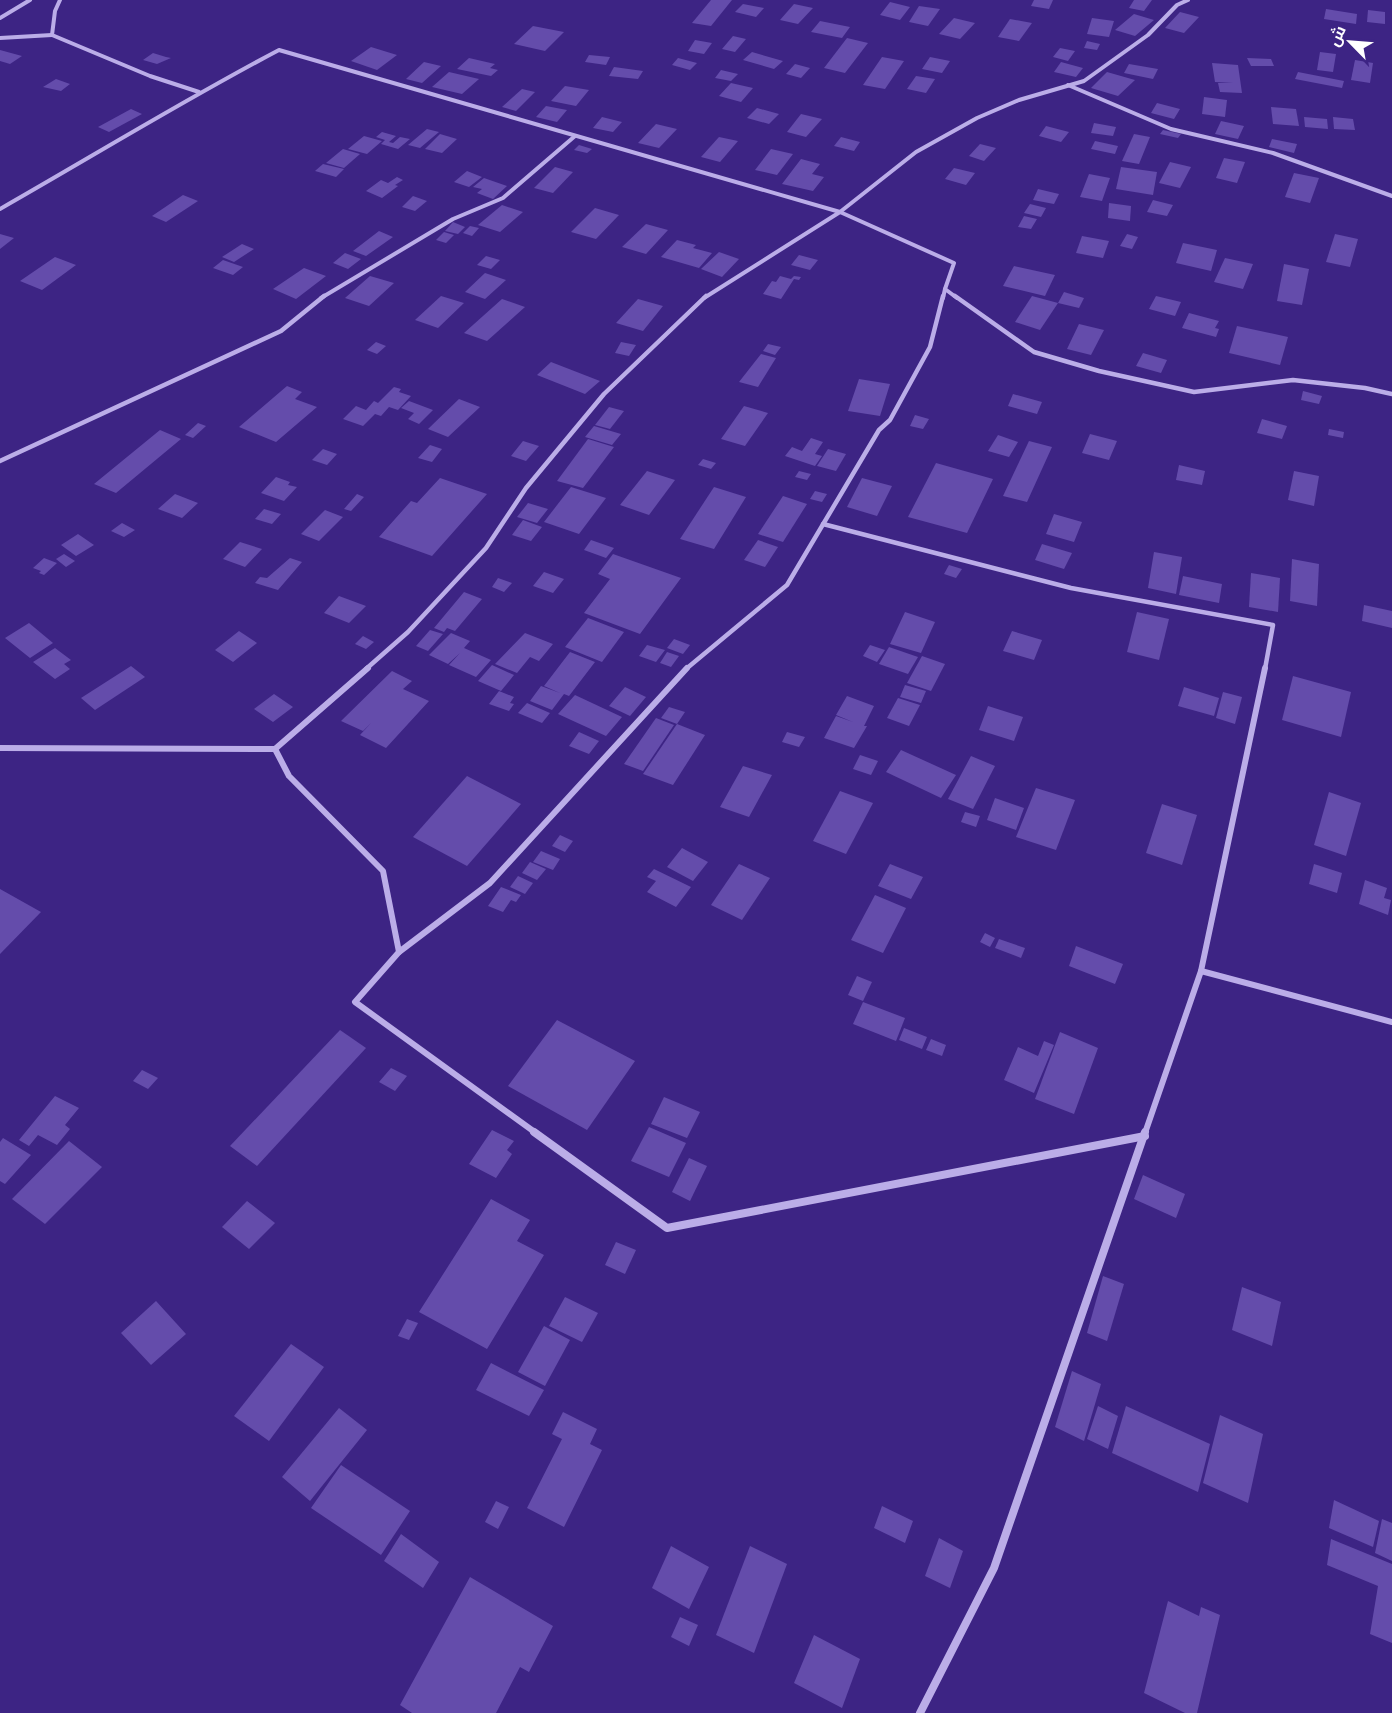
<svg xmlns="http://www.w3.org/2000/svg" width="1392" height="1713" font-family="Cabin,Cairo,sans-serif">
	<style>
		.building { fill: #644cab }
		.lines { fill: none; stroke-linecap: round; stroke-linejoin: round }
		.minor-far3 { stroke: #bbade8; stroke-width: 4 }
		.minor-far2 { stroke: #bbade8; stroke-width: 4.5 }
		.minor-far1 { stroke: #bbade8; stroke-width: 6 }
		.minor { stroke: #bbade8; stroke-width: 8 }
	</style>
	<rect width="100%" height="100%" fill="#3d2484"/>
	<g class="building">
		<polygon points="711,0 732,0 711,26 692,23"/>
		<polygon points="1034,0 1053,0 1049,9 1031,6"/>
		<polygon points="1134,0 1152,0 1144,11 1129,8"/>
		<polygon points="890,2 910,7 900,20 880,15"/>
		<polygon points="743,4 764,8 756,17 735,12"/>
		<polygon points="794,4 813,8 798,24 780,20"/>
		<polygon points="919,6 940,9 928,26 909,22"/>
		<polygon points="1326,9 1357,14 1356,24 1324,19"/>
		<polygon points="1368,10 1385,12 1385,24 1367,22"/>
		<polygon points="1180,12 1199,17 1184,33 1165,28"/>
		<polygon points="1134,14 1154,20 1135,36 1115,30"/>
		<polygon points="954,18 975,23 960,39 939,34"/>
		<polygon points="1092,18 1114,21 1109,37 1087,34"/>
		<polygon points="1010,19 1032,23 1019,41 998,37"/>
		<polygon points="820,21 850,27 842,38 811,32"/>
		<polygon points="533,26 564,32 545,51 514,44"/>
		<polygon points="733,36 746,39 735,52 722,49"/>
		<polygon points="847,38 868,43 845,73 824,68"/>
		<polygon points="695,40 712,43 704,54 688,51"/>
		<polygon points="1087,41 1100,44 1097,50 1084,48"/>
		<polygon points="371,47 397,55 377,70 351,61"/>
		<polygon points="1060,48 1075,51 1068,61 1053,57"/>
		<polygon points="0,50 22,56 10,64 0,61"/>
		<polygon points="752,52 783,61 774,69 743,60"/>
		<polygon points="1320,52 1336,54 1333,72 1317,70"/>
		<polygon points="153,53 166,57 171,58 157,64 143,60"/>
		<polygon points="589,55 610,57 606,65 585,62"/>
		<polygon points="882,57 904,61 885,89 863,85"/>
		<polygon points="930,57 950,61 942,73 922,69"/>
		<polygon points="469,58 495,64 490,68 498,70 491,76 457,69"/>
		<polygon points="678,58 697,63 690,70 672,65"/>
		<polygon points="1247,58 1271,59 1274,66 1251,66"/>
		<polygon points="1355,60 1373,63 1370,83 1351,80"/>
		<polygon points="424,62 441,66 422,83 406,79"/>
		<polygon points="1061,62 1083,68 1076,77 1054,72"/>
		<polygon points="1212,63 1238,65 1242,93 1220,92 1218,83 1233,83 1215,82"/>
		<polygon points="795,64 810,68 801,78 786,74"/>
		<polygon points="1129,64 1158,69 1153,79 1124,73"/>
		<polygon points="614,67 643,71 638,79 609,76"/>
		<polygon points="721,70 738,74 731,81 715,78"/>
		<polygon points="449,72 479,79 462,94 432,87"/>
		<polygon points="1107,72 1135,80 1118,96 1091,88"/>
		<polygon points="1298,72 1344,81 1342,88 1295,79"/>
		<polygon points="916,76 935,79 926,93 907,89"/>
		<polygon points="56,79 70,84 61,91 43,87"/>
		<polygon points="731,83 753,88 741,102 719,96"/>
		<polygon points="565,86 589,90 576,106 551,101"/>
		<polygon points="522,89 535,92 516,111 502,107"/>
		<polygon points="1204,97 1227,100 1225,117 1202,114"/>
		<polygon points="1157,103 1180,109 1174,119 1151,113"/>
		<polygon points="546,106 567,110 557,122 536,117"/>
		<polygon points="1271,107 1296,109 1299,126 1273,124"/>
		<polygon points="757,108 779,114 769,124 747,118"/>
		<polygon points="131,109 142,114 109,132 98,127"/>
		<polygon points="801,114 822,119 806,137 787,132"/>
		<polygon points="602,117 622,122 613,132 593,128"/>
		<polygon points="1304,117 1327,119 1328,129 1305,127"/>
		<polygon points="1333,117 1353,119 1355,130 1334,129"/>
		<polygon points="1221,121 1244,126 1238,139 1215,134"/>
		<polygon points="1094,123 1116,127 1113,136 1091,133"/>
		<polygon points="656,124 677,129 659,148 638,143"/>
		<polygon points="1046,126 1069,132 1061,142 1039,136"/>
		<polygon points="427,129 439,132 420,148 408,145"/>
		<polygon points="1163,130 1181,134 1178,138 1160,134"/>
		<polygon points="382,132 396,136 389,142 393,143 400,137 410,139 398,149 381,144 385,140 376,137"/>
		<polygon points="440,134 457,139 442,153 425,149"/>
		<polygon points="1134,134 1150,137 1139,164 1122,161"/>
		<polygon points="364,136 382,141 367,154 348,149"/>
		<polygon points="719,137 738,141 720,162 701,157"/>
		<polygon points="841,137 860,142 854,151 834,146"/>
		<polygon points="1272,139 1297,144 1294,153 1269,147"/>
		<polygon points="1095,141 1118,146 1115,154 1091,149"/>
		<polygon points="980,144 996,148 984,161 969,156"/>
		<polygon points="579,145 592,149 587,153 574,150"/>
		<polygon points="343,149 360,154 344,168 326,163"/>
		<polygon points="771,149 793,154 777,175 755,170"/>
		<polygon points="1224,158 1245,162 1237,183 1216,178"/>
		<polygon points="801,159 820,164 812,174 824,177 813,191 782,184"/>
		<polygon points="1170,162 1191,167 1180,188 1159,183"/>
		<polygon points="323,164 344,169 336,177 315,171"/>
		<polygon points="555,167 573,172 553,193 534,188"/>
		<polygon points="1121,167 1157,172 1153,195 1116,189"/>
		<polygon points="954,168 975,173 966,185 945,179"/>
		<polygon points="467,171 482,177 469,187 454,182"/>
		<polygon points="1294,173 1319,178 1310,203 1285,197"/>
		<polygon points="1089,174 1110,178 1102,201 1080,197"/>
		<polygon points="397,177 403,180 395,185 398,186 382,198 366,191 381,180 388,183"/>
		<polygon points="484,178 507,186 493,199 477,193 482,189 473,187"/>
		<polygon points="1038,189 1059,194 1054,204 1033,200"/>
		<polygon points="183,195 198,201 166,222 152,216"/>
		<polygon points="413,196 427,201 415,211 402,207"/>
		<polygon points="1153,200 1173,205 1167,216 1147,212"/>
		<polygon points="1109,203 1131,206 1130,221 1108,218"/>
		<polygon points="1030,204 1046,208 1041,217 1024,213"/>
		<polygon points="502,205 523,212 500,232 478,225"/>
		<polygon points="595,208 619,215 596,239 571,232"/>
		<polygon points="1024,216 1037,219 1031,229 1018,227"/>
		<polygon points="453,222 465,227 458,234 445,231"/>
		<polygon points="646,224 668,230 646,254 622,247"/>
		<polygon points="470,226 479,228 472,236 463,233"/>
		<polygon points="379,231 393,237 366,256 353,251"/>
		<polygon points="444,232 454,235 446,243 436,240"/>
		<polygon points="0,234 14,238 0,249"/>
		<polygon points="1127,234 1138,237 1132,249 1120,246"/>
		<polygon points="1335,234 1358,239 1350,267 1326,262"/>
		<polygon points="1082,236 1109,241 1103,258 1076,253"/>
		<polygon points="677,240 696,245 693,248 712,253 699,268 661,257"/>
		<polygon points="1183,243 1217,250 1211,271 1176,263"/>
		<polygon points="242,244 254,249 234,262 222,257"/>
		<polygon points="719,252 739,259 722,277 701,269"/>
		<polygon points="345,253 361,259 348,269 333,263"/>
		<polygon points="799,255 818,260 810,270 791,265"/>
		<polygon points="486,256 500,260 491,269 477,265"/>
		<polygon points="55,257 76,265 42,290 20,281"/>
		<polygon points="1225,258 1253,264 1243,289 1214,282"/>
		<polygon points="223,260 243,267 233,275 213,268"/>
		<polygon points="1284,264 1309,269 1302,305 1277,301"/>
		<polygon points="1014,266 1055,275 1045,296 1003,286"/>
		<polygon points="304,268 326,276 296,299 273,289"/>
		<polygon points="485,273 506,280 485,299 465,292"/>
		<polygon points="370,276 394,283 369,306 345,298"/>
		<polygon points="780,276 791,279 794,276 801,277 799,280 794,279 781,299 763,294 772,281 776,282"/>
		<polygon points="1064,292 1084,298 1079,308 1058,303"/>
		<polygon points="441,296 464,303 438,328 415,320"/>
		<polygon points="1032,296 1058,303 1040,330 1015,322"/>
		<polygon points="1156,296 1181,302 1175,316 1149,309"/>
		<polygon points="502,299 525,307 487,341 464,333"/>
		<polygon points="638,299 663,306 643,331 616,323"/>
		<polygon points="1189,313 1219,321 1215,328 1219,329 1216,337 1182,328"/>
		<polygon points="1079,324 1104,330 1091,355 1067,349"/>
		<polygon points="1237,326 1288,337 1280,365 1229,353"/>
		<polygon points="376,342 386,346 377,354 367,350"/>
		<polygon points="621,342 636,345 629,356 615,353"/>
		<polygon points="768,344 781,347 775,355 763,351"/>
		<polygon points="1143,353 1167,360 1161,373 1136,366"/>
		<polygon points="761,354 776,358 758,387 739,382"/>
		<polygon points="551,362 600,381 585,394 537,375"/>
		<polygon points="859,379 890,384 880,416 848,411"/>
		<polygon points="287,386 302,392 295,399 317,407 276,442 239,427"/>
		<polygon points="394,387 401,389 399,392 411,396 398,410 389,407 381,416 375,414 363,426 343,419 356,406 366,410 374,401 378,403"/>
		<polygon points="1303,391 1322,396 1319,404 1301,400"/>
		<polygon points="1013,394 1042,402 1037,414 1008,406"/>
		<polygon points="459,399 480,407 448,437 428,429"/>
		<polygon points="409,401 433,410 419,424 408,419 414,413 401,408"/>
		<polygon points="744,406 768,413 745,446 721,439"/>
		<polygon points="609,407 624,411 610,429 595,425"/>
		<polygon points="915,415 929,419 923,429 910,426"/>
		<polygon points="1262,419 1287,426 1282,439 1257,433"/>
		<polygon points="198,423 206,426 193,438 185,435"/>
		<polygon points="594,426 621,434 612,445 585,437"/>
		<polygon points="1329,429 1344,432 1343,438 1328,435"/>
		<polygon points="160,430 181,439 116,493 94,484"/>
		<polygon points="1090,434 1117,441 1109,460 1082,453"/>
		<polygon points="998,435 1018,442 1009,457 988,451"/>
		<polygon points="811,438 823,442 815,454 822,456 815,466 785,456 792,447 802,451"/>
		<polygon points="588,439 614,447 583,488 557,481"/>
		<polygon points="523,441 539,446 526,461 511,456"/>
		<polygon points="1029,441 1052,447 1027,502 1003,496"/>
		<polygon points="430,445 442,449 432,462 418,458"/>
		<polygon points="323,449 337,454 327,465 312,460"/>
		<polygon points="828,449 846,454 836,471 817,466"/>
		<polygon points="703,459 716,463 711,469 698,465"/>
		<polygon points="936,463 993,479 967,533 908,517"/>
		<polygon points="1179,465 1205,471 1202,485 1176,480"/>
		<polygon points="647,471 675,480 649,515 620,505"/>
		<polygon points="799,471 811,474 807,480 795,477"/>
		<polygon points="1294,471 1319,476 1314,506 1288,500"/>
		<polygon points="276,477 290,482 288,485 297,487 284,501 261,493"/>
		<polygon points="440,478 487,494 432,556 379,537 411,501 417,503"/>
		<polygon points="862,478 892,486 877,516 847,507"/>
		<polygon points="571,487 606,498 579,534 544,522"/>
		<polygon points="714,487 746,497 714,549 680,539"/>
		<polygon points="815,491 827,494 822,502 810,499"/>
		<polygon points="175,494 198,503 182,518 158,509"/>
		<polygon points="357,494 364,497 351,511 344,509"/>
		<polygon points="783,496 807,504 783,542 758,534"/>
		<polygon points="528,503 548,509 537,523 517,517"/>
		<polygon points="264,509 281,514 272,524 255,519"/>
		<polygon points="325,510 343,517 319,541 301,534"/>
		<polygon points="1054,514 1082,522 1074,542 1046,534"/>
		<polygon points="523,520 542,527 531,541 512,535"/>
		<polygon points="122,523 135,530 124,537 111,531"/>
		<polygon points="78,534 94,545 76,556 61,545"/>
		<polygon points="591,540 614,548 606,558 584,550"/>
		<polygon points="758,540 778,547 765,567 744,560"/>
		<polygon points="240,542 262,549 245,567 223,559"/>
		<polygon points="1042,544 1072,553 1064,569 1035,560"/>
		<polygon points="1154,552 1182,557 1176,594 1148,588"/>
		<polygon points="64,554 75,561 66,567 56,559"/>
		<polygon points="613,554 681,578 640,634 584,613 610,579 598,574"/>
		<polygon points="44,558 57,563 44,575 39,573 41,571 33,568"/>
		<polygon points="290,558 302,562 278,590 255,583 260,577 267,578"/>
		<polygon points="1292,559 1319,564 1317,606 1290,601"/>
		<polygon points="949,565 962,569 956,578 944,574"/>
		<polygon points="544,572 564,579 553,593 533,586"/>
		<polygon points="1251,573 1280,578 1278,612 1249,607"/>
		<polygon points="1183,576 1222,584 1219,603 1179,595"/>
		<polygon points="498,578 512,583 504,592 492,587"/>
		<polygon points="464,592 482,599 455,631 447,628 444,632 434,628"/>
		<polygon points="339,596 366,606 349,623 324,613"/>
		<polygon points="1364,605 1392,611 1392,628 1362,621"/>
		<polygon points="905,612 935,622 921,653 890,644"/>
		<polygon points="1137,612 1169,619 1159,660 1127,652"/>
		<polygon points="588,618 624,632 602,662 565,647"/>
		<polygon points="29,623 53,643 30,658 5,638"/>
		<polygon points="430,630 443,634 428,651 416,646"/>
		<polygon points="239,631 257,643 233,662 215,650"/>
		<polygon points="1012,631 1042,640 1034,660 1003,651"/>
		<polygon points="451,633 470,641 464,648 491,660 476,677 449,665 460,653 448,664 429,655"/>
		<polygon points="525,633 553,644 539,661 530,657 517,673 495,664"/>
		<polygon points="363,636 374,642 366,649 355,644"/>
		<polygon points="674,639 690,645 683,654 667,648"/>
		<polygon points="647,645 665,650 656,662 639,656"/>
		<polygon points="870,645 885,650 877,662 863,656"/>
		<polygon points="889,647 918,657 908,674 879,664"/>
		<polygon points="55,648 71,660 64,664 70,669 55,679 33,662"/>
		<polygon points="570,652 595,662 569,696 564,694 552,710 530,701 541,686 560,693 544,686"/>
		<polygon points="667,652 679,656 671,667 660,663"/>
		<polygon points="922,656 945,664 931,691 907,683"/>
		<polygon points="492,665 514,675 501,691 478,681"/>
		<polygon points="131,666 145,677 95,710 81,698"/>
		<polygon points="392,671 412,681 403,689 429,701 386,748 360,735 371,723 363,731 341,721"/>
		<polygon points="1293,676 1351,692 1341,737 1282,720"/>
		<polygon points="905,685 926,691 921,703 900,697"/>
		<polygon points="625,687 646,697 630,716 609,706"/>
		<polygon points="1184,687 1219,698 1214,716 1178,706"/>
		<polygon points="499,691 514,697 510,703 514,704 509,711 489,704"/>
		<polygon points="1223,692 1242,697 1235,724 1216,718"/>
		<polygon points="274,694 293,707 273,722 254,709"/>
		<polygon points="575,695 622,717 606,736 558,714"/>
		<polygon points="847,696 874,706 864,726 867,726 854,748 824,738 836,716 853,722 836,715"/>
		<polygon points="898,698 920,705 909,726 887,718"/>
		<polygon points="527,703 550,713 542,723 518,713"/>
		<polygon points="988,706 1023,717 1014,741 979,730"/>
		<polygon points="669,707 685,712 677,724 661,718"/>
		<polygon points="656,718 674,725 643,771 624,764"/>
		<polygon points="677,724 705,735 673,785 643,774"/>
		<polygon points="579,732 599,741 589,754 569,746"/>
		<polygon points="787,732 805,737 799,747 782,742"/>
		<polygon points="901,750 956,775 941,798 886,772"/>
		<polygon points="860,755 878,761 871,775 853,769"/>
		<polygon points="971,756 995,766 973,809 948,799"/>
		<polygon points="743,766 772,775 749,817 720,807"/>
		<polygon points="467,776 521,804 467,866 413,837"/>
		<polygon points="1036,788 1075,800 1056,850 1016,837"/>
		<polygon points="840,791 873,803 846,854 813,841"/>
		<polygon points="1329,792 1361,803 1346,856 1314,845"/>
		<polygon points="995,798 1024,808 1016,830 987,820"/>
		<polygon points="1162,804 1197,815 1182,865 1146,853"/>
		<polygon points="965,812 980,816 976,827 961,822"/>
		<polygon points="560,835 573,841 565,852 552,846"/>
		<polygon points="682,848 708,862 693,881 667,867"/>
		<polygon points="541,851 560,859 553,870 533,862"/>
		<polygon points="530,862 546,869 537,880 522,873"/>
		<polygon points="739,864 770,878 742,920 711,905"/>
		<polygon points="890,864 923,877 911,899 878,886"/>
		<polygon points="1314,864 1342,873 1337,893 1309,884"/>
		<polygon points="654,869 691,887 676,907 647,892 656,881 647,877"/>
		<polygon points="518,876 533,883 525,894 510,887"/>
		<polygon points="1365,880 1387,888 1384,898 1391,900 1388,915 1359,904"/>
		<polygon points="501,887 521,895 516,902 511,900 503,912 488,906"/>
		<polygon points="0,889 41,912 0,954"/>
		<polygon points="875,895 906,908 883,953 851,940"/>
		<polygon points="985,933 995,938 990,947 980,942"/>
		<polygon points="999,939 1025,948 1021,958 995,948"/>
		<polygon points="1076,946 1123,964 1115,984 1069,966"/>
		<polygon points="857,976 872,982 863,1001 848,995"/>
		<polygon points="863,1002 905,1018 896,1041 853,1024"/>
		<polygon points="557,1020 635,1061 587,1130 508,1086"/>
		<polygon points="904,1028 927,1037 922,1049 899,1040"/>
		<polygon points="340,1030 366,1048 257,1166 230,1146"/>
		<polygon points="1060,1032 1098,1048 1074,1114 1035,1099"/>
		<polygon points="931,1039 946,1045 942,1056 926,1050"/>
		<polygon points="1044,1041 1054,1045 1034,1093 1004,1080 1018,1047 1038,1056"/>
		<polygon points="391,1068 407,1076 395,1091 379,1082"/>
		<polygon points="142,1070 158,1078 148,1089 133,1081"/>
		<polygon points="55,1096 79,1108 65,1125 70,1129 57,1145 38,1135 29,1146 19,1140"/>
		<polygon points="664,1097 700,1112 687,1138 651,1124"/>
		<polygon points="649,1127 686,1143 669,1177 631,1161"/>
		<polygon points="492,1130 514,1141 507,1150 512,1154 496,1178 469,1164"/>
		<polygon points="3,1138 31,1155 5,1184 0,1181 0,1142"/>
		<polygon points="69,1141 102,1167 45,1224 12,1199"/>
		<polygon points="689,1158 707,1166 690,1201 672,1192"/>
		<polygon points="1143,1175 1185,1194 1176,1218 1134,1199"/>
		<polygon points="491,1199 530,1220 517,1241 544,1255 487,1349 419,1312"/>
		<polygon points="247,1201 275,1223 249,1249 222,1227"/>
		<polygon points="616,1242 636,1250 625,1274 605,1265"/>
		<polygon points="1103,1276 1124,1284 1107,1341 1087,1333"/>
		<polygon points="1242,1287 1281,1302 1272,1346 1232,1330"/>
		<polygon points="565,1297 598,1313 582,1342 549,1326"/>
		<polygon points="156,1301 186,1334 151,1365 121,1333"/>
		<polygon points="407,1319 418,1323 409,1340 398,1336"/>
		<polygon points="544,1326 570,1340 545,1386 518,1372"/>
		<polygon points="291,1344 324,1367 269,1441 234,1416"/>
		<polygon points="491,1363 544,1390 529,1416 476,1390"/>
		<polygon points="1072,1371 1101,1384 1084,1441 1055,1427"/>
		<polygon points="1098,1406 1118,1416 1108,1449 1087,1439"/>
		<polygon points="1126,1406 1210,1444 1198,1492 1112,1453"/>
		<polygon points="339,1408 367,1430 310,1501 282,1477"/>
		<polygon points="563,1412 597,1429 590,1444 602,1450 564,1527 527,1508 562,1439 552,1434"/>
		<polygon points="1220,1415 1263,1434 1248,1503 1203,1483"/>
		<polygon points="341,1465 410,1511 381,1555 311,1508"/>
		<polygon points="1334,1500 1379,1521 1373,1547 1329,1528"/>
		<polygon points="496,1501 509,1507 498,1529 485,1522"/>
		<polygon points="882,1506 913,1521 905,1543 874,1528"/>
		<polygon points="1382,1519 1392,1523 1392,1561 1375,1553"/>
		<polygon points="401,1534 439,1562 423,1588 384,1561"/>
		<polygon points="939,1538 963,1551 950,1588 925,1576"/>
		<polygon points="1331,1539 1392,1564 1392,1643 1370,1634 1378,1586 1327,1565"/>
		<polygon points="671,1546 709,1567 689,1609 652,1588"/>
		<polygon points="750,1546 787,1564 754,1653 716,1635"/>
		<polygon points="470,1577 553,1626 529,1672 520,1667 496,1713 412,1713 400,1705"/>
		<polygon points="1168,1601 1199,1616 1201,1607 1220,1615 1197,1713 1185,1713 1144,1693"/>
		<polygon points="680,1617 698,1625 689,1646 671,1637"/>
		<polygon points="814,1635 860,1659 842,1708 794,1683"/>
	</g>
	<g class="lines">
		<g class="minor-far3">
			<polyline points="60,0 55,11 52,35 150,76 199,92"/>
			<polyline points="0,18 30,0"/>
			<polyline points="0,38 52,35"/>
			<polyline points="1068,85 1171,129 1273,153 1392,196"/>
			<path d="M 0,209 C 93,156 184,100 279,50 L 840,212 L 954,263 L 945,289 L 957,298"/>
			<polyline points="321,298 453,219 503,198 575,136"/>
			<polyline points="704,298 840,212 916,152 977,118 1019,100 1084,81 1148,35 1177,5 1188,0"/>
			<polyline points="943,298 945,289"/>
		</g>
		<g class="minor-far2">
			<polyline points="955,296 1034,352 1099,371 1194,392 1293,380 1365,388 1392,394"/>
			<polyline points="0,461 281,331 324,296"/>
			<polyline points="823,524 1071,588 1273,625 1265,669"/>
			<polyline points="366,669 408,632 486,548 526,488 604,394 706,296"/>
			<polyline points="686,669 787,585 879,430 890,420 930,347 943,296"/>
		</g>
		<g class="minor-far1">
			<polyline points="0,748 275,749 289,776 383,871 399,952 355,1002 536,1133"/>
			<polyline points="275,749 368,668"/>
			<polyline points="399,952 490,883 687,668"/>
			<polyline points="1201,971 1392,1022"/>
			<polyline points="1145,1133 1201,971 1265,668"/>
		</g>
		<g class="minor">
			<polyline points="534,1132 667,1228 1145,1136"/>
			<polyline points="920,1713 994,1568 1145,1132"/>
		</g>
	</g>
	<g transform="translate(1350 42) rotate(295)" stroke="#3d2484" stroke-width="4.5" paint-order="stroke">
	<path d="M0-4.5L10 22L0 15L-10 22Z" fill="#ffffff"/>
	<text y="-9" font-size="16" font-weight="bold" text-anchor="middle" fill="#ffffff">ش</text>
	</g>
</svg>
